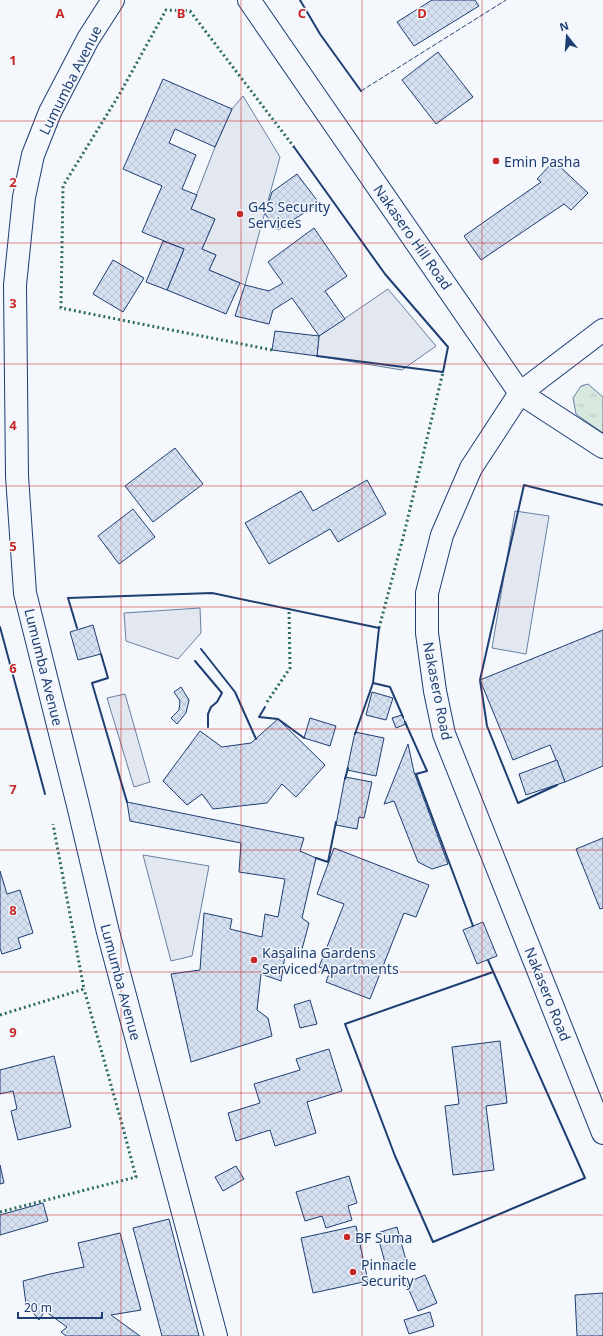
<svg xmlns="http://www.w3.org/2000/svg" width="603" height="1336" font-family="'Noto Sans',sans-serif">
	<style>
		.grass { fill: url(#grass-tufts); stroke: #687fa3 }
		.parking { fill: #e3e8f0; stroke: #687fa3 }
		.building { fill: url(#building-cross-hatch); stroke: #1d3f73 }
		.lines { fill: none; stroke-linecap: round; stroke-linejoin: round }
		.minor-casing { stroke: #1d3f73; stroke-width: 24 }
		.major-casing { stroke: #1d3f73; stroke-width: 24 }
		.minor { stroke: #f4f7fb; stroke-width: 22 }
		.major { stroke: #f4f7fb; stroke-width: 22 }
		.hedge { stroke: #2c6c60; stroke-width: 3; stroke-dasharray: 2 3; stroke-linecap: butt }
		.fence { stroke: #1d3f73; stroke-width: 1; stroke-dasharray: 5 2; stroke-linecap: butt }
		.wall { stroke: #1d3f73; stroke-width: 2 }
		.grid { fill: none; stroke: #c62828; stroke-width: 1; stroke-opacity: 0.55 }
		.poi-dot { fill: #c62828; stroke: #f4f7fb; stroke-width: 1.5 }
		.labels { text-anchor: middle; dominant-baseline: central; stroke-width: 3; stroke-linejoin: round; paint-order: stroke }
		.street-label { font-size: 14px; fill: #1d3f73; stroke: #f4f7fb }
		.poi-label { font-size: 14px; fill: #1d3f73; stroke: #f4f7fb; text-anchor: start }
		.grid-label { font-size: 13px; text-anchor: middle; font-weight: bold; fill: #c62828; stroke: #f4f7fb; stroke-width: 3; stroke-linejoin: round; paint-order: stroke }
	</style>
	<defs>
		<pattern id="grass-tufts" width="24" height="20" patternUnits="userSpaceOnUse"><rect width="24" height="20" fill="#d7e8df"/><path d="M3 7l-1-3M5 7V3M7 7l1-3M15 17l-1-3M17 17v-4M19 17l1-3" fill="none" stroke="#b8c8c3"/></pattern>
		<pattern id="building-cross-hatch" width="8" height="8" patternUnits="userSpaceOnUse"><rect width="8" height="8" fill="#d5e0f0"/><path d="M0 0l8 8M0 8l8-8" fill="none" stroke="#b6c1d1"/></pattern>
	</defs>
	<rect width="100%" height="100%" fill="#f4f7fb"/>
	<polygon class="grass" points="588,384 603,397 603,433 576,414 573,398 581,386"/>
	<g class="parking">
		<polygon points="243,96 280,157 245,285 209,270 216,255 202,249 215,219 191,209 215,147 232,109"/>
		<polygon points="388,289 436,346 402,370 317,356 319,336"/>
		<polygon points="515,511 549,516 526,654 492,648"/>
		<polygon points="200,608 201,633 178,659 126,641 124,613"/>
		<polygon points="125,694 150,782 134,787 107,698"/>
		<polygon points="143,855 209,866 192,956 171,961"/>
	</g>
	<g class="building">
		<polygon points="432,0 475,0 479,6 414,46 397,22"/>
		<polygon points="438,52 473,97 436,124 402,80"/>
		<polygon points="163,79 232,109 215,147 175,129 169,143 196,155 182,189 197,195 191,209 215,219 202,249 216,255 209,270 240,283 226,314 167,290 184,249 142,232 162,186 123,169"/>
		<polygon points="554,161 588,193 571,210 564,204 481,260 464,236 541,182 537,179"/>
		<polygon points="297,174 319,203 278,230 265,214 272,192"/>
		<polygon points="314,228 347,276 325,291 345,319 319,336 292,298 273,310 269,324 235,316 245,285 269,291 283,283 268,262"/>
		<polygon points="163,241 184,249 167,290 146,282"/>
		<polygon points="113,260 144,278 123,312 93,294"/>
		<polygon points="275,331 319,336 317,356 272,350"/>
		<polygon points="175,448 203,484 153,522 125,486"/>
		<polygon points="367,480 386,514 338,542 330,529 269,564 245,523 301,491 313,511"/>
		<polygon points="133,509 155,537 119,564 98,536"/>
		<polygon points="93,625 101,654 78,660 70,632"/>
		<polygon points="603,630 603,766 565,782 550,745 513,760 480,680"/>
		<polygon points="181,687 189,700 186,713 177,724 171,718 179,710 180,701 174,692"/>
		<polygon points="372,692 393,698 386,720 366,715"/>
		<polygon points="402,715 406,724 396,728 392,718"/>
		<polygon points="310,718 336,726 330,746 304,738"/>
		<polygon points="278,719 325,765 296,797 282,784 267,803 213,809 202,794 187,805 163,781 200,731 222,747 251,743"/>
		<polygon points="355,732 384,738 376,776 347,770"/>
		<polygon points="408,744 414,772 448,864 432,869 418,862 394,801 384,804"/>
		<polygon points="557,760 565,782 526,795 519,774"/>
		<polygon points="345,777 372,782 364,818 359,817 357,829 336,825"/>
		<polygon points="127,802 304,838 300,851 316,858 302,918 309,923 301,953 286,949 281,981 261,974 257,1010 268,1018 272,1036 191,1062 171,974 200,970 204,913 232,919 230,929 262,937 265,914 278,917 285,879 239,872 241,843 130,821"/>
		<polygon points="603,838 603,908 600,909 576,849"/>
		<polygon points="334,848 429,885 416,917 404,913 370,999 326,982 330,971 319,967 344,904 317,894"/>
		<polygon points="0,871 7,894 20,890 33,933 18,938 21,948 2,954 0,948"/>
		<polygon points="483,922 497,956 477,964 463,930"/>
		<polygon points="310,1000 317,1024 300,1028 294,1005"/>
		<polygon points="500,1041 507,1103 486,1106 494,1170 453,1175 445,1106 459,1104 452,1047"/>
		<polygon points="329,1049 342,1091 307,1102 316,1133 275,1146 270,1130 236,1141 228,1113 260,1103 254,1084 300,1070 296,1059"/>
		<polygon points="54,1056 71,1127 18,1140 11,1111 17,1109 13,1091 0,1094 0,1070"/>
		<polygon points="0,1165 4,1183 0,1184"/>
		<polygon points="236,1166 244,1179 223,1191 215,1177"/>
		<polygon points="349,1176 357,1203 348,1206 352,1220 326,1228 322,1216 305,1221 296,1192"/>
		<polygon points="43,1203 48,1221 0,1235 0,1215"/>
		<polygon points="169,1219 199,1336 162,1336 133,1228"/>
		<polygon points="356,1226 368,1281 313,1293 301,1238"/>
		<polygon points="397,1227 407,1264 387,1270 377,1233"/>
		<polygon points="120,1233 141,1310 111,1315 140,1336 66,1336 61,1332 67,1327 45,1311 39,1320 26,1304 23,1281 50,1274 84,1267 78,1243"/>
		<polygon points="425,1275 437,1303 418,1311 406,1283"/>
		<polygon points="603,1293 603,1336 577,1336 575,1295"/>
		<polygon points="430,1312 434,1326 409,1334 404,1320"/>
	</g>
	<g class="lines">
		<defs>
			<g id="minor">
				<polyline points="249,0 520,393 603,447"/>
				<polyline points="603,330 520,393 471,468 442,535 427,593 427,633 435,691 444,734 603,1133"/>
			</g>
			<polyline id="major" points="113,0 88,39 50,112 33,155 24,197 15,285 17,476 25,593 78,805 108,932 216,1336"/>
		</defs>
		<use href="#minor" class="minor-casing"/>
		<use href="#major" class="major-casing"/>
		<use href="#minor" class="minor"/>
		<use href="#major" class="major"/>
		<g class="hedge">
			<polyline points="272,350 61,308 63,186 119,95 166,10 190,11 294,147"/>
			<polyline points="379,628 403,538 443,372"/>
			<polyline points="267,702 290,668 289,609"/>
			<polyline points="0,1015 84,989 53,824"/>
			<polyline points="0,1212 136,1177 122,1124 84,989"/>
		</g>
		<polyline class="fence" points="361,91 506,0"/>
		<g class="wall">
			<polyline points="300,0 320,34 361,91"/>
			<polyline points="294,147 385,274 448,347 443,372 317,356"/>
			<polyline points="0,627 45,794"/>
			<polyline points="77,628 68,598 212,593 379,628 373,683 355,734"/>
			<polyline points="201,649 235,692 256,739"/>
			<polyline points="101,654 108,678 92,683 127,802"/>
			<polyline points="195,661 222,693 217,702 211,707 208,714 208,727"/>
			<polyline points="373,683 390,687 403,717"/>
			<polyline points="265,707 259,717 278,719 304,738"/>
			<polyline points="405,722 427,771 416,774 473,926"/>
			<polyline points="345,779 348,768"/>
			<polyline points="557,785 518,803 487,726 480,680 524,485 603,505"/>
			<polyline points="316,858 328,862 336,822"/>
			<polyline points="488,960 585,1178 433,1242 395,1156 345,1024 493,972"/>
		</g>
	</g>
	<path class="grid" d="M 121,0 L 121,1336M 241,0 L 241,1336M 362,0 L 362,1336M 482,0 L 482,1336M 0,121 L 603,121M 0,243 L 603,243M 0,364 L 603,364M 0,486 L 603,486M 0,607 L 603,607M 0,729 L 603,729M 0,850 L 603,850M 0,972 L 603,972M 0,1093 L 603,1093M 0,1215 L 603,1215"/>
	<g class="poi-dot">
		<circle cx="496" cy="161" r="4"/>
		<circle cx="240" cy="214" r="4"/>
		<circle cx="254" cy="960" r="4"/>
		<circle cx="347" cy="1237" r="4"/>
		<circle cx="353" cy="1272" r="4"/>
	</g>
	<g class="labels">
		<g class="street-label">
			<text transform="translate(70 80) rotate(-63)">Lumumba Avenue</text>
			<text transform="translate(413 237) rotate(55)">Nakasero Hill Road</text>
			<text transform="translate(44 667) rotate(76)">Lumumba Avenue</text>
			<text transform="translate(438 691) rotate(79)">Nakasero Road</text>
			<text transform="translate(121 982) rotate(75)">Lumumba Avenue</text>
			<text transform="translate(548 994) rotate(68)">Nakasero Road</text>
		</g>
		<g class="poi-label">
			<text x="504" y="161">Emin Pasha</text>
			<text x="248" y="206">G4S Security<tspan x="248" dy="16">Services</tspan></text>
			<text x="262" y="952">Kasalina Gardens<tspan x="262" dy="16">Serviced Apartments</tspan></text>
			<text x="355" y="1237">BF Suma</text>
			<text x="361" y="1264">Pinnacle<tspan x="361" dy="16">Security</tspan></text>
		</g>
	</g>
	<g class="grid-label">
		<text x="60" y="18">A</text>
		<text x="181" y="18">B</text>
		<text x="302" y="18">C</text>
		<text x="422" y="18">D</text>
		<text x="13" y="65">1</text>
		<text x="13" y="187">2</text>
		<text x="13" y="308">3</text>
		<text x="13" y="430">4</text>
		<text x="13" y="551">5</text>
		<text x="13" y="673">6</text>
		<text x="13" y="794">7</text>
		<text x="13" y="915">8</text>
		<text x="13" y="1037">9</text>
	</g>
	<g transform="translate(567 36) rotate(343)" stroke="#f4f7fb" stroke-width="3" paint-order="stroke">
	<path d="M0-3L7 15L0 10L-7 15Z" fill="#1d3f73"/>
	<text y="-6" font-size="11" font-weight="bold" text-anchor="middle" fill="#1d3f73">N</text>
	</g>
	<path d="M18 1312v6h84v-6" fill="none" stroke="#1d3f73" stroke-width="2"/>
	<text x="24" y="1312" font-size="12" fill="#1d3f73" stroke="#f4f7fb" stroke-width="3" paint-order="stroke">20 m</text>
</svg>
